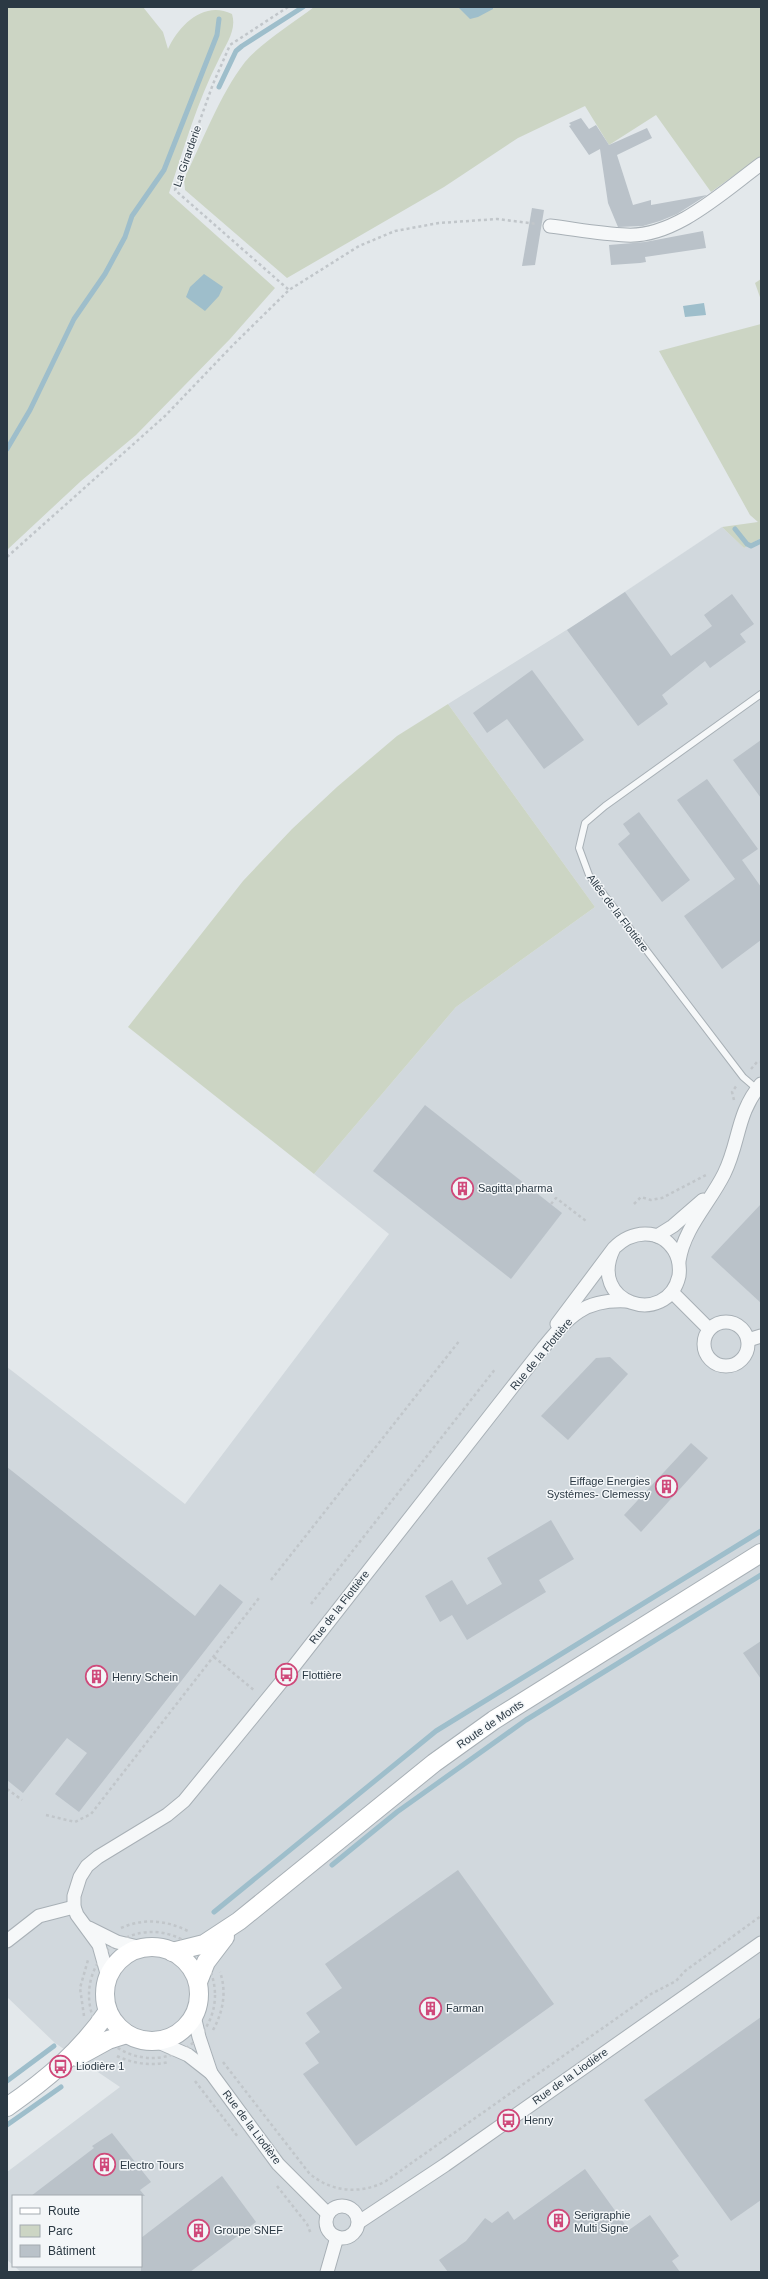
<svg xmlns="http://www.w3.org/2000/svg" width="768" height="2279" font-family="Helvetica,sans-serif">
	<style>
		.built { fill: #d1d8dd }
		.green { fill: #ccd5c4 }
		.water { fill: #9ebecb }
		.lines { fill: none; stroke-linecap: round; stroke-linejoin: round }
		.stream { stroke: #9ebecb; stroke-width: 5 }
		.building { fill: #bac2c9 }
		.lane-casing { stroke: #a8b0b6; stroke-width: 8 }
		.street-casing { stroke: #a8b0b6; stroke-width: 15 }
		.secondary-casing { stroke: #a8b0b6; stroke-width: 20 }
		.path { stroke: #c1c6ca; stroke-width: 2.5; stroke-dasharray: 3 3; stroke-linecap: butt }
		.lane { stroke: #f6f8f9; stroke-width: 6 }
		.street { stroke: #f6f8f9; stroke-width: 13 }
		.secondary { stroke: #fff; stroke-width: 18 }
		.labels { text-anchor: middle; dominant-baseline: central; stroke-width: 3; stroke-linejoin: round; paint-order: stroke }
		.street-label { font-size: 11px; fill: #2b3944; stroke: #f3f6f8 }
		.poi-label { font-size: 11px; fill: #2b3944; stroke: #f3f6f8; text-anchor: start }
	</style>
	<rect width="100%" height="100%" fill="#e3e8eb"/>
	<polygon class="built" points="722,527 744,548 761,538 761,2272 21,2272 14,2266 141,2266 141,2196 13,2196 13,2265 7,2260 7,2172 120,2087 55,2043 7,1997 7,1367 185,1504 389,1234 314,1174 456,1007 595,907 448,704 584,619"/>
	<g class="green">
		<path d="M 7,7 L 143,7 L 163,32 L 168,49 C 179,25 204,0 232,14 C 237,30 226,44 219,59 C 197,102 184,148 169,193 L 275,288 L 230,339 L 136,435 L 81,481 L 7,550 Z"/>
		<path d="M 314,7 L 761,7 L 761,156 L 711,192 L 656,115 L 609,145 L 585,106 L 518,138 L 444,187 L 287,278 L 185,190 L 184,179 C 202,143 220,94 245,62 C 262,42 293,23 314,7 Z"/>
		<polygon points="761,279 761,300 755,283"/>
		<polygon points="761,324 761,538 744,548 722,527 758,522 750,515 659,351"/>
		<polygon points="448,704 595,907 456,1007 314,1174 128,1027 243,881 292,829 337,787 397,736"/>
	</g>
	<g class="water">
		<polygon points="458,7 493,7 493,9 478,17 470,19"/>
		<polygon points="204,274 223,287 219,296 205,311 186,297 190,287"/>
		<polygon points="704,303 706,315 685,317 683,306"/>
	</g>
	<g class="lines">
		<g class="stream">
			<polyline points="219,87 236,51 242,46 303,7"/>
			<polyline points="7,449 30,410 74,319 105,274 125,237 132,216 164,170 217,35 219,19"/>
			<polyline points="735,529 747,544 751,546 761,541"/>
			<polyline points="332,1865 397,1812 526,1720 761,1575"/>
			<polyline points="214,1912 436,1731 761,1531"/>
			<polyline points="7,2081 54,2046"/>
			<polyline points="7,2125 61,2087"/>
		</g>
	</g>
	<g class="building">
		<polygon points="581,118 589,129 596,125 609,145 647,128 652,138 617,155 633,205 651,200 651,205 707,195 677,214 660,221 643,226 618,227 608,203 600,149 589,155 569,126 571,125 569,123"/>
		<polygon points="532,208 544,210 535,265 522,266"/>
		<polygon points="703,231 706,248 645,257 646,262 640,263 611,265 609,245 645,242"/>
		<polygon points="625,592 671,656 712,626 704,615 732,594 754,624 740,634 746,642 710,668 705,661 662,695 668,704 638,726 567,630"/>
		<polygon points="532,670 584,740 544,769 507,719 487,733 473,713"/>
		<polygon points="761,740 761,798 733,760"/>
		<polygon points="707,779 758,849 742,860 761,887 761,940 722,969 684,916 735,879 677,800"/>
		<polygon points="639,812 690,880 662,902 618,844 630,834 623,824"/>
		<polygon points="425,1105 562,1213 511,1279 373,1171"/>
		<polygon points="761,1204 761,1303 711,1257"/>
		<polygon points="610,1357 628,1374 568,1440 541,1416 596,1358"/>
		<polygon points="691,1443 708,1458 641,1532 624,1515"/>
		<polygon points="7,1467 195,1616 220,1584 243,1602 79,1812 55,1794 87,1753 67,1738 23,1793 7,1780"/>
		<polygon points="551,1520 574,1559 539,1580 546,1592 467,1640 452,1615 440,1622 425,1596 452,1580 467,1605 502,1584 487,1558"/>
		<polygon points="761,1641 761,1679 743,1653"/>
		<polygon points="458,1870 554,2004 356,2146 303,2074 319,2063 305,2043 320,2032 306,2013 342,1988 325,1964"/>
		<polygon points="761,2017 761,2200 731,2221 644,2100"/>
		<polygon points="112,2133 151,2182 140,2190 145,2196 31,2196 94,2148 92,2146"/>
		<polygon points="585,2169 629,2230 650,2215 679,2256 672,2261 680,2272 448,2272 439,2260 466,2241 485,2218 492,2223 508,2211 514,2220"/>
		<polygon points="222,2176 256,2222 190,2272 141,2272 141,2238"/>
	</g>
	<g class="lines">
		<defs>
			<polyline id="lane" points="757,1089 743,1077 589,875 579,848 585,823 605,806 761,694"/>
			<g id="street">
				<path d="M 550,226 C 575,229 601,234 626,235 C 675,238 724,191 761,164"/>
				<polyline points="657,1236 673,1226 703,1200"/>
				<path d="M 679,1261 C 684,1228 709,1204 724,1174 C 740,1142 736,1114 761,1084"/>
				<polyline points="672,1292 709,1329"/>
				<circle cx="726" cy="1344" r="22"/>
				<path d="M 557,1324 L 614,1248 C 631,1231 659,1227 674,1250 C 679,1258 680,1268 679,1276 C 667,1328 586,1304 614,1248"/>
				<polyline points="748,1340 761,1336"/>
				<polyline points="89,1928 117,1942 142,1948"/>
				<polyline points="7,1941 39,1916 74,1907"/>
				<path d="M 108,1977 L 99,1945 L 77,1915 L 74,1907 L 74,1896 L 80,1877 L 87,1866 L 98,1857 L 167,1815 L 184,1801 L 287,1675 L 543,1348 C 569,1317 583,1299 626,1301"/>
				<polyline points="194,2016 199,2037 211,2073"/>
				<polyline points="156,2041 188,2055 211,2073 278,2164 328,2214"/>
				<circle cx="342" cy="2222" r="16"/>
				<polyline points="359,2222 445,2165 761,1943"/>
				<polyline points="327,2272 337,2237"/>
			</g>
			<g id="secondary">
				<circle cx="152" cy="1994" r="47"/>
				<polyline points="172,1952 204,1944 239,1921 434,1763 494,1720 761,1553"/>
				<polyline points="198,1982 206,1962 225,1937"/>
				<polyline points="77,2057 108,2040 127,2034"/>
				<path d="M 7,2107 C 46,2080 82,2050 108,2011"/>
			</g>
		</defs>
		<use href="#lane" class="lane-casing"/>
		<use href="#street" class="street-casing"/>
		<use href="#secondary" class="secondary-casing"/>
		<g class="path">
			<polyline points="288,7 230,45 213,84 175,190 289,290"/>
			<polyline points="7,557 165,416 233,345 289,290 359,246 395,231 439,223 497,219 537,224"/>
			<polyline points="751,1069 757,1062 761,1062"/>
			<polyline points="734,1100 732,1092 737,1085"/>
			<polyline points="551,1204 556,1198 586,1221"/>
			<polyline points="634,1204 641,1197 651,1200 662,1198 706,1175"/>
			<polyline points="271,1580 460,1340"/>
			<polyline points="311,1604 496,1368"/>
			<polyline points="214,1657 255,1691"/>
			<polyline points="7,1789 22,1800"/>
			<polyline points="46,1815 75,1822 91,1814 259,1598"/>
			<path d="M 121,1928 C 143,1918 166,1920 188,1931"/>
			<circle cx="152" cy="1995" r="63"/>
			<polyline points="84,2016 80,1988 88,1960"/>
			<path d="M 213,2030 C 223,2012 227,1992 220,1972"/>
			<path d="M 117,2056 C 134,2064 151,2066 169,2062"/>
			<path d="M 223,2062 L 309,2173 C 330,2192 361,2195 386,2181 L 651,1994 L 676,1981 L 685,1971 L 761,1916"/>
			<polyline points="195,2081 238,2137"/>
			<polyline points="277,2186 307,2224 311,2234"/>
		</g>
		<use href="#lane" class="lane"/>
		<use href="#street" class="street"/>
		<use href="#secondary" class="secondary"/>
	</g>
	<defs>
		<symbol id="building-ring" viewBox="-11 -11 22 22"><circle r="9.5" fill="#f3f6f8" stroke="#cf497a" stroke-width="1.5"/><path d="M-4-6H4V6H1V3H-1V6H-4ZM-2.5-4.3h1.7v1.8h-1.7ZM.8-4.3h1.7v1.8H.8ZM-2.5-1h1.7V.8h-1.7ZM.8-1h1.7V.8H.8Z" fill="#cf497a"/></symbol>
		<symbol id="bus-ring" viewBox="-11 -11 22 22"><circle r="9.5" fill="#f3f6f8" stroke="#cf497a" stroke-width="1.5"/><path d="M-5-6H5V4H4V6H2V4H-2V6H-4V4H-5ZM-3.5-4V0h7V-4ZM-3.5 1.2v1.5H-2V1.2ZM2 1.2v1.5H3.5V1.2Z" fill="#cf497a"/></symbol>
	</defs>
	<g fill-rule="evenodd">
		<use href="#building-ring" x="450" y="1176" width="25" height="25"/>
		<use href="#building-ring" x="654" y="1474" width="25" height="25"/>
		<use href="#bus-ring" x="274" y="1662" width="25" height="25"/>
		<use href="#building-ring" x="84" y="1664" width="25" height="25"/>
		<use href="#building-ring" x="418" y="1996" width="25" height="25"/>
		<use href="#bus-ring" x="48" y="2054" width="25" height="25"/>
		<use href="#bus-ring" x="496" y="2108" width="25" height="25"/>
		<use href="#building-ring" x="92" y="2152" width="25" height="25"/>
		<use href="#building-ring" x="546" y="2208" width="25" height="25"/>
		<use href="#building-ring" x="186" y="2218" width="25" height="25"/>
	</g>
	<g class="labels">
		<g class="street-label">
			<text transform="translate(187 156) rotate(-71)">La Girarderie</text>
			<text transform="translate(618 913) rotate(53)">Allée de la Flottière</text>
			<text transform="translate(541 1354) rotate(-50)">Rue de la Flottière</text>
			<text transform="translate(339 1607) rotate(-52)">Rue de la Flottière</text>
			<text transform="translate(490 1724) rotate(-34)">Route de Monts</text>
			<text transform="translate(570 2076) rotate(-35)">Rue de la Liodière</text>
			<text transform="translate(252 2127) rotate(53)">Rue de la Liodière</text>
		</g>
		<g class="poi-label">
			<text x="478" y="1188">Sagitta pharma</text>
			<text x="650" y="1481" text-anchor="end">Eiffage Energies<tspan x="650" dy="13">Systémes- Clemessy</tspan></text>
			<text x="302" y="1675">Flottière</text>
			<text x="112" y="1677">Henry Schein</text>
			<text x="446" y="2008">Farman</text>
			<text x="76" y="2066">Liodière 1</text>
			<text x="524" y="2120">Henry</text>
			<text x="120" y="2165">Electro Tours</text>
			<text x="574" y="2215">Serigraphie<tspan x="574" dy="13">Multi Signe</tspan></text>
			<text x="214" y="2230">Groupe SNEF</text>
		</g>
	</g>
	<rect width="768" height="2279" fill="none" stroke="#2b3944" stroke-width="16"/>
	<rect x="12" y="2195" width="130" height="72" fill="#f3f6f8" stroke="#a3aab0"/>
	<rect x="20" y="2208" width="20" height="6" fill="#ffffff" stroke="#a3aab0"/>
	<text x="48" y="2215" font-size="12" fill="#2b3944">Route</text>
	<rect x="20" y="2225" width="20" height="12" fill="#ccd5c4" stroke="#a3aab0"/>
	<text x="48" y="2235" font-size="12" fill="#2b3944">Parc</text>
	<rect x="20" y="2245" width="20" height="12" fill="#bac2c9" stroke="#a3aab0"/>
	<text x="48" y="2255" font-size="12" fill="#2b3944">Bâtiment</text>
</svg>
